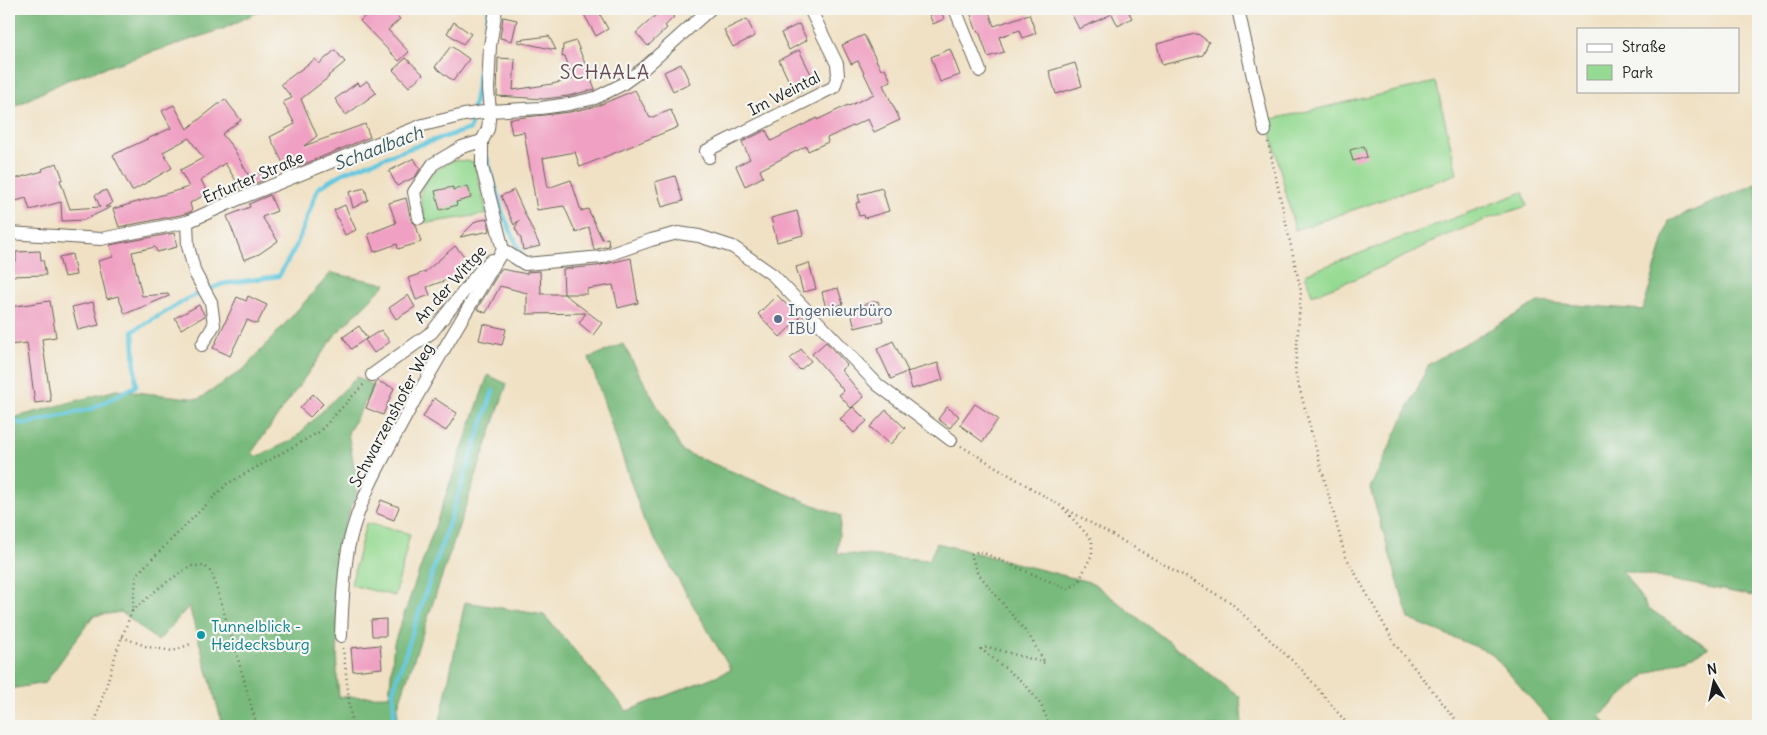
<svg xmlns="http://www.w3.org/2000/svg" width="1767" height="735" font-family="Delius,sans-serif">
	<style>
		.green { fill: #95da92; stroke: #587b57 }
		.forest { fill: #78ba7c; stroke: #4a6b4c }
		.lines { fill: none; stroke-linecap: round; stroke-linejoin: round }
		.stream { stroke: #62c8df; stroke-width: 4.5 }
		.building { fill: #f0a1c3 }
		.minor-casing { stroke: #666157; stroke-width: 14 }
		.path { stroke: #666157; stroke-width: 2.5; stroke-dasharray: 1 4; stroke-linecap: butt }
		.minor { stroke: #fff; stroke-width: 12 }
		.service-dot { fill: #5c6f8a; stroke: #f6f6f2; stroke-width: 2 }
		.culture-dot { fill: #0f9aa8; stroke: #f6f6f2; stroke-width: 2 }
		.labels { text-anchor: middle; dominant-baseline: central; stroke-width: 4.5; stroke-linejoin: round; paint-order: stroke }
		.street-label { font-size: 16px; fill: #1c1c1c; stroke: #f6f6f2 }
		.service-label { font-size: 16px; fill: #4e5e75; stroke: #f6f6f2; text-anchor: start }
		.culture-label { font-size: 16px; fill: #0d838f; stroke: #f6f6f2; text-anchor: start }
		.water-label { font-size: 18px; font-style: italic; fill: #345860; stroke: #f6f6f2 }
		.quarter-label { font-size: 19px; letter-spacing: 1px; fill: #664b56; stroke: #f6f6f2 }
	</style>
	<rect width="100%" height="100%" fill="#f6f6f2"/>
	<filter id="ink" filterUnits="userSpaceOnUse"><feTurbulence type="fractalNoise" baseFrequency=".02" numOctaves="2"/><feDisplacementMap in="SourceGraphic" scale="10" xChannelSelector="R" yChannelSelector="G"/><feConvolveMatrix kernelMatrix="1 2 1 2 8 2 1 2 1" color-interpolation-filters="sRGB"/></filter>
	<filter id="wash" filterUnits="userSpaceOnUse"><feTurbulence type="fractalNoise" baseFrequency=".0096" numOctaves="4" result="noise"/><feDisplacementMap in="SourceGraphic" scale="20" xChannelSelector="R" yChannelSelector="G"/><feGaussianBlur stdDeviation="1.12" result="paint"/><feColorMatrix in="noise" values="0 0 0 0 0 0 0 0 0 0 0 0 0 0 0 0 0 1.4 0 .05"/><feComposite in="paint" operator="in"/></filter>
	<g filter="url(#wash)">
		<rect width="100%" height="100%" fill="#f0e1c4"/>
		<g class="green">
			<polygon points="1436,82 1457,174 1295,230 1268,120"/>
			<path d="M 454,160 L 474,162 L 487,214 L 427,223 C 413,189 423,176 454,160 Z"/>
			<polygon points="1523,192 1527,206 1490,218 1437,239 1407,255 1357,278 1312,295 1305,274"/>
			<polygon points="366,523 410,534 395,596 351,585"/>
		</g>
		<g class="forest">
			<polygon points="9,9 264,9 223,29 67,80 9,109"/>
			<polygon points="1758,183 1758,597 1622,570 1648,608 1709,648 1647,674 1600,715 1607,726 1555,726 1491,653 1409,619 1370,488 1429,364 1538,302 1643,310 1669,221"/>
			<polygon points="331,273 386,284 335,335 252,452 256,457 293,440 357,377 374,386 348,433 358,488 339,540 337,675 339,697 389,696 394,643 488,375 507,384 397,709 399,726 223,726 189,606 158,641 121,612 93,616 45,683 9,689 9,419 116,390 199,399 244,369"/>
			<polygon points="623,344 682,451 841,516 837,553 929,560 937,543 1093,583 1240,697 1242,726 439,726 465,602 544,615 627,711 731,670 644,521 589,358"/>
		</g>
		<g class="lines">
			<g class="stream">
				<polyline points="487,158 503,214 522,256"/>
				<polyline points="9,421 26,424 91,409 136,386 133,331 187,299 222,284 279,276 296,246 318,188 345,172 419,145 470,129 489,9"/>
				<polyline points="395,726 393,691 493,391"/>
			</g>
		</g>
		<g id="blocks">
			<g class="building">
				<polygon points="372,9 389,9 400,19 388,30 409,52 399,61 360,21"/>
				<polygon points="581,9 597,9 608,29 596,36"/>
				<polygon points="650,9 666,9 674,17 665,26 667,28 648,46 636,33 656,15"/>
				<polygon points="927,9 940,9 944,19 933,24"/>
				<polygon points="981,9 988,9 994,26 1029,14 1036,33 1023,38 1020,30 999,37 1004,52 988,57 979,31 977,32 970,12"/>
				<polygon points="1069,9 1127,9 1132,18 1118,26 1112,14 1079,29"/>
				<polygon points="503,17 517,20 512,41 500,38"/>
				<polygon points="747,19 755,36 733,47 724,30"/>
				<polygon points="454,22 471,34 463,44 447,33"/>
				<polygon points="799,24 807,40 789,50 781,33"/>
				<polygon points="1195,34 1198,34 1209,42 1203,55 1162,65 1157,44"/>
				<polygon points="864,35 881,70 885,68 891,81 883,85 900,120 874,132 868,119 827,138 828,142 808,151 806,146 760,170 763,177 745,186 736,166 750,159 742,142 766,130 771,141 817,118 817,120 848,105 849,106 874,94 858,61 851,64 842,45"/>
				<polygon points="549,36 556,50 518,42 518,40"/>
				<polygon points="576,41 595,89 568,96 544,99 497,96 498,58 515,59 513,90 552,84 573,79 565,56 562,57 563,45"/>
				<polygon points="451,46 469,59 453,81 435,67"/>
				<polygon points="950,49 960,75 940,82 931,57"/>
				<polygon points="335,50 345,62 328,76 329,77 301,99 317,136 304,146 365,124 370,137 287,171 270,137 295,124 283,102 292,98 281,84 315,59 319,64"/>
				<polygon points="799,50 816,84 795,94 779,60"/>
				<polygon points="406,58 423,74 409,87 393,70"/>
				<polygon points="1075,63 1082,86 1056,94 1049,71"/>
				<polygon points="681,64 690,83 673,91 664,72"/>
				<polygon points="367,81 376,93 346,115 335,99 357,83 360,86"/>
				<polygon points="635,90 650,118 671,110 678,127 580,167 575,152 543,158 548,188 571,180 581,211 588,209 602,239 608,238 609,246 594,250 589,227 576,233 564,206 537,210 524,132 512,134 509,119 570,112 597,106"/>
				<polygon points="225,99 241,120 222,134 234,149 250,178 261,172 264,180 241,189 225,163 201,180 208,193 190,203 192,211 185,214 119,227 113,209 189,187 180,170 203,158 189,138 163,152 172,168 132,191 113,155 171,128 162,111 174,105 187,129"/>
				<polygon points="1364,146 1367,157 1353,161 1350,150"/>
				<polygon points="414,158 420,169 415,177 397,186 389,171"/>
				<polygon points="57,163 63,179 60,180 70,209 100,207 95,195 106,190 112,203 105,207 111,207 84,220 62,221 61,202 30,210 26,198 16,201 11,180 43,171 42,169"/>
				<polygon points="675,176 683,201 662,207 655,182"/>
				<polygon points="468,186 471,198 456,202 457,205 440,210 435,191 453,187 453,190"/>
				<polygon points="365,188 368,200 353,208 349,192"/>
				<polygon points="882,188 889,211 865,218 864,215 859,216 856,203 860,202 858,195"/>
				<polygon points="514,190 525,214 540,246 523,250 521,239 515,228 519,220 514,225 501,196"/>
				<polygon points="270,195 277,211 262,217 278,241 259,254 244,260 227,216 250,207 249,204"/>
				<polygon points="406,198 411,220 416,225 421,242 398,249 397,244 374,252 368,234 396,223 389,203"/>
				<polygon points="345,205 356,230 345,235 334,210"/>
				<polygon points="797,211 803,235 777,242 771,218"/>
				<polygon points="487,219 490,231 460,237 476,221"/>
				<polygon points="174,233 177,247 157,252 155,247 132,252 142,296 168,294 169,296 125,314 118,296 107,299 98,261 113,257 110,245"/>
				<polygon points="455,246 468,260 461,261 462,271 453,279 452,278 427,287 430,295 416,300 408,278 425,272"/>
				<polygon points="40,251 41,260 43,260 46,275 9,276 9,261 16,261 16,252"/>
				<polygon points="72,254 76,275 64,277 59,257"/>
				<polygon points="631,258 638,303 618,308 613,285 587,289 587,294 564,294 563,269 597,266"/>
				<polygon points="809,263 816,289 803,292 796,267"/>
				<polygon points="501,269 527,274 527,272 540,271 541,294 564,294 602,323 593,335 579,323 586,313 527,314 527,293 500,286 486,313 477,309"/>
				<polygon points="838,288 843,304 826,309 822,292"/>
				<polygon points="408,295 415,307 396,319 389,308"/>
				<polygon points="777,295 800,318 780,337 758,314"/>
				<polygon points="248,296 267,305 257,324 247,320 230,356 213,348 237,297 246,301"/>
				<polygon points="50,301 56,337 42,339 51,401 35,403 27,343 9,345 9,307"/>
				<polygon points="878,301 883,321 855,328 850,308"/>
				<polygon points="93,302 99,325 78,330 72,307"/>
				<polygon points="199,305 205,316 181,329 175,318"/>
				<polygon points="483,324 506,329 502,345 479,340"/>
				<polygon points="359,326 367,338 351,349 343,337"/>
				<polygon points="381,330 390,342 374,353 365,340"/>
				<polygon points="893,341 908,371 891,379 877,349"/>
				<polygon points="826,342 847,365 841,370 864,397 851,408 839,395 844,391 812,354"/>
				<polygon points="801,349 811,361 800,370 790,359"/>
				<polygon points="938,363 943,380 912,389 907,372"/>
				<polygon points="377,381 394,388 383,415 366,408"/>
				<polygon points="313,394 323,404 310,417 300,408"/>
				<polygon points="434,398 457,413 446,431 423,417"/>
				<polygon points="975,404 998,419 983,442 960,425"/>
				<polygon points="853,407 867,421 854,433 840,419"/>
				<polygon points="947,407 959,416 950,428 938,419"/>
				<polygon points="886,410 905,428 890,445 870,427"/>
				<polygon points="381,500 399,507 394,520 376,513"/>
				<polygon points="386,619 386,636 372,636 371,620"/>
				<polygon points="380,645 382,668 353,671 351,648"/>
			</g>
		</g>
	</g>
	<g filter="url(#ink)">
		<use href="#blocks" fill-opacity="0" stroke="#666157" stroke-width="1"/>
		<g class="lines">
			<defs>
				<g id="minor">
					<polyline points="496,9 490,46 488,89 490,111 488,129 482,141 482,167 503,250"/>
					<polyline points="955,9 980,71"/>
					<polyline points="1238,9 1265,131"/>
					<polyline points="709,157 706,151 834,87 838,75 837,64 810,9"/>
					<polyline points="419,218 414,192 433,164 462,147 482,141"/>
					<polyline points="187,222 188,246 195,273 211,302 214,325 202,345"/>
					<polyline points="9,233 101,239 187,222 236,200 423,125 464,115 490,111 541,108 569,104 595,98 621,85 643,69 710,9"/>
					<polyline points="503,250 525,264 602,257 651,240 678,233 699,236 733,247 773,275 878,385 951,440"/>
					<polyline points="372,375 432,332 480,271 492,260"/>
					<path d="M 341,636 C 342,607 343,578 348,549 C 356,506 379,465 400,427 C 432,367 468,309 503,250"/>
				</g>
			</defs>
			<use href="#minor" class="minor-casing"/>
			<g class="path">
				<polyline points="1268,142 1301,291 1295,372 1345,555 1395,644 1461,726"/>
				<polyline points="961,446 1061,506 1230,602 1303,671 1349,726"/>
				<polyline points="132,611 160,587 190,566 205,566 212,573 234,645 257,726"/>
				<polyline points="122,637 148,647 173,651 193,643"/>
				<polyline points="343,648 352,726"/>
				<polyline points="94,726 117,650 132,611 137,574 227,484 319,432 364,384"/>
				<polyline points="1050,726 1041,705 1025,684 981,649 988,647 1045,663 1030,637 977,572 971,554 979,551 1068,589 1078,583 1092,554 1092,540 1061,506"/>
			</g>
			<use href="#minor" class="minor"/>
		</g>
	</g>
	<circle class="service-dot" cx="778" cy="319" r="5"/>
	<circle class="culture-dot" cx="201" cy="635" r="5"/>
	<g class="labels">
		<g class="street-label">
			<text transform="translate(784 93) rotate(-27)">Im Weintal</text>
			<text transform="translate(253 177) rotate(-23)">Erfurter Straße</text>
			<text transform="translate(450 284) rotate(-48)">An der Wittge</text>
			<text transform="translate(391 415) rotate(-62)">Schwarzenshofer Weg</text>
		</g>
		<g class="service-label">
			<text x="788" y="310">Ingenieurbüro<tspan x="788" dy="18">IBU</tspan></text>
		</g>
		<g class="culture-label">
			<text x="211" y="626">Tunnelblick -<tspan x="211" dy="18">Heidecksburg</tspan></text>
		</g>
		<g class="water-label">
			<text transform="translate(378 148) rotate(-21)">Schaalbach</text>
		</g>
		<g class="quarter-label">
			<text x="605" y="72">SCHAALA</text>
		</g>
	</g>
	<rect width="1767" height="735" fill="none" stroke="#f6f6f2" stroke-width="30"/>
	<rect x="1577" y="28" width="162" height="65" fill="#f6f6f2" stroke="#9f9f9c"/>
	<rect x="1587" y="44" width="25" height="8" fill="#ffffff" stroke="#9f9f9c"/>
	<text x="1622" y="52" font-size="15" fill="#1c1c1c">Straße</text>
	<rect x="1587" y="65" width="25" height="15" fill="#95da92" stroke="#9f9f9c"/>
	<text x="1622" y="78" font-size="15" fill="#1c1c1c">Park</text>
	<g transform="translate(1714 682) rotate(351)" stroke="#f6f6f2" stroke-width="4" paint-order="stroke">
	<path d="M0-4L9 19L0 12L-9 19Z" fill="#1c1c1c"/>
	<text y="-8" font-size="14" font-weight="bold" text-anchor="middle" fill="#1c1c1c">N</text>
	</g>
</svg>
